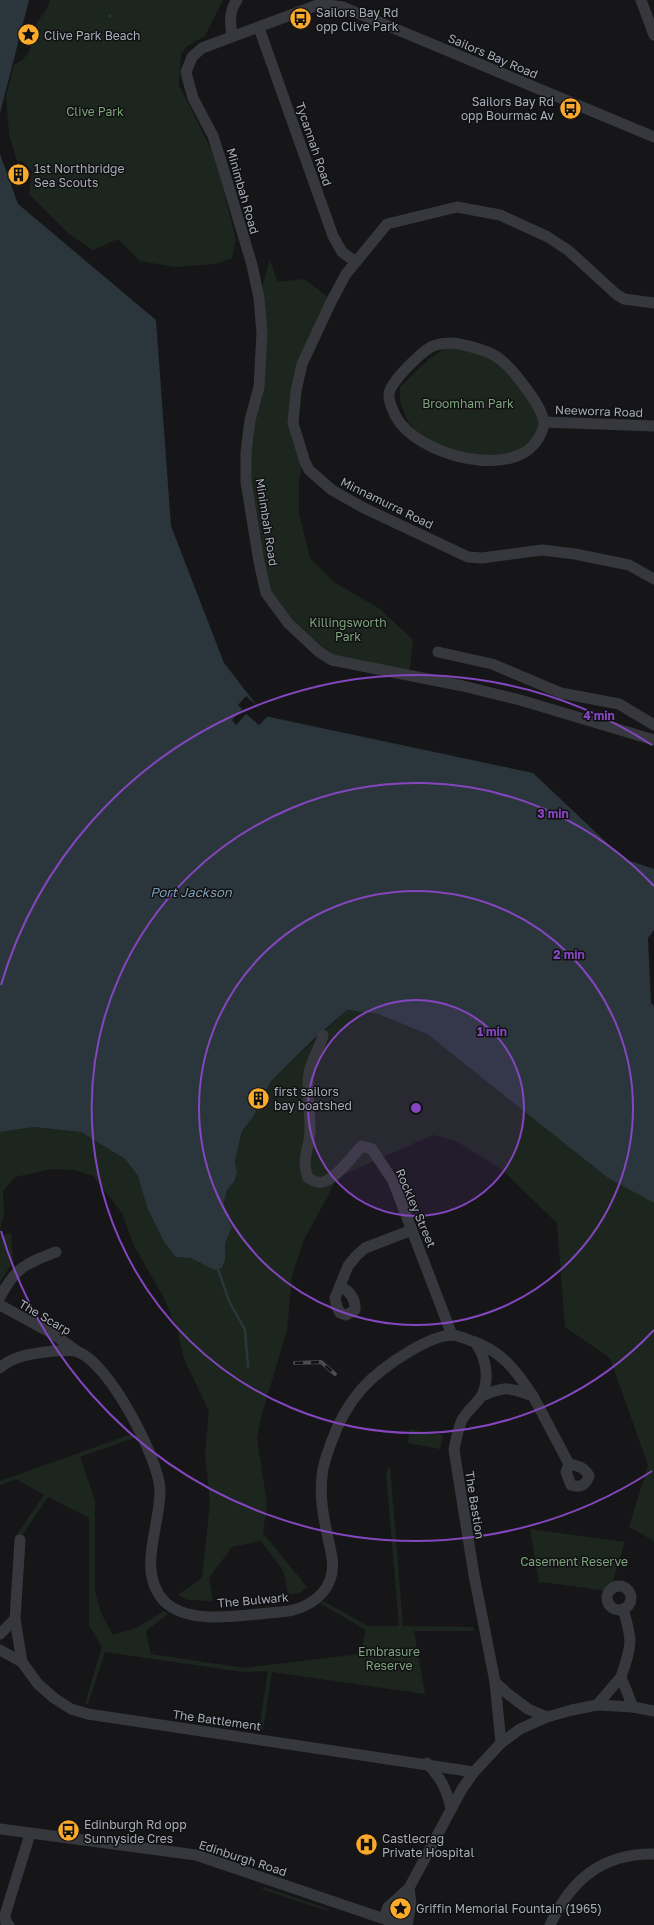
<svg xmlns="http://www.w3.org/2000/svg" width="654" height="1925" font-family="'Golos Text',sans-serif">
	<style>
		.green { fill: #1d261e }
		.water { fill: #2b363c }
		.pier { fill: #161618 }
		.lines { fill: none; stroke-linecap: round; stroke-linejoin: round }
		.stream { stroke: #2b363c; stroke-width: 2.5 }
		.minor { stroke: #36383d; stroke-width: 11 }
		.rail-casing { stroke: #494c52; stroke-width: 4 }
		.rail { stroke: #111113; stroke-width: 2.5; stroke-dasharray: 8; stroke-linecap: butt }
		.ring { fill: none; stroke: #8446be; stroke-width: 2 }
		.labels { text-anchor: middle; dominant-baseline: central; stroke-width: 3; stroke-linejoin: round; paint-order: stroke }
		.poi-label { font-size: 12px; fill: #a7adb8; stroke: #111113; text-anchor: start }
		.street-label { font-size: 12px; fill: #a7adb8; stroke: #111113 }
		.park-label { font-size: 12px; fill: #7da47d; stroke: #111113 }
		.water-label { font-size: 13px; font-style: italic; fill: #7c9eb5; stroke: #111113 }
		.centre { fill: #8446be; stroke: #111113; stroke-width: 2 }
		.ring-label { font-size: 12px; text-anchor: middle; font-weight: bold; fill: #8446be; stroke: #111113; stroke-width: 3; stroke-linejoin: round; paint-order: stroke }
	</style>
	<rect width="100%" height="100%" fill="#161618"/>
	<g class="green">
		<path d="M 50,0 L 223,0 L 205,36 L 187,46 L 181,54 L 179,85 L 215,157 L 236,239 L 232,258 L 216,264 L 175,267 L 140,261 L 118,239 L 93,250 L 69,234 L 29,194 L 32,171 L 22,161 L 17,161 L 9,134 L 6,96 L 14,65 C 38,52 27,43 37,23 C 42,15 48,9 50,0 Z"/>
		<polygon points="270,259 277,282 304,279 332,300 300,376 293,410 303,458 299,481 299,514 310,558 334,582 380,609 413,640 410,669 380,670 332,660 266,593 246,452 262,396 259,298"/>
		<polygon points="445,348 488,352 529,395 539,422 533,440 519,453 486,460 425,441 408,422 400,401 400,387 429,359"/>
		<polygon points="347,1010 378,1014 427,1034 608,1178 654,1203 654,1541 629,1527 648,1465 610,1358 565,1327 557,1223 501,1169 456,1141 433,1135 338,1177 304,1240 292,1276 287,1330 262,1414 257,1438 267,1504 263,1533 307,1587 300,1593 288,1595 284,1572 261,1541 232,1547 209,1578 213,1601 188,1600 178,1595 202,1578 210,1503 205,1454 209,1411 184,1359 178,1333 164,1298 134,1246 122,1213 93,1176 75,1170 52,1169 15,1177 3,1191 4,1213 0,1230 0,1132 34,1127 81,1132 125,1159 138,1176 147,1207 164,1242 176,1257 191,1258 214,1270 222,1268 225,1260 225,1244 232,1227 227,1217 224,1202 227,1190 234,1182 237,1173 235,1161 242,1131 253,1117 271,1081"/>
		<polygon points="11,1233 13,1262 0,1282 0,1235"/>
		<polygon points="410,1429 443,1435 440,1449 408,1443"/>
		<polygon points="132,1434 134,1438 80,1457 95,1500 95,1591 101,1613 113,1635 136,1628 164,1611 168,1614 146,1631 151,1654 244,1668 360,1654 366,1630 321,1604 323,1601 368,1626 399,1626 386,1473 390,1466 403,1626 473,1627 474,1631 414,1631 425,1694 272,1672 263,1730 259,1729 268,1671 243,1672 105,1652 88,1704 85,1703 102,1647 89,1625 89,1518 48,1497 19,1540 15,1537 44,1495 16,1479 0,1485 0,1481"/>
		<polygon points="530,1529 625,1542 611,1587 607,1591 543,1582 539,1583"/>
		<polygon points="264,1887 328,1909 329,1910 328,1911 262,1889"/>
	</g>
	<g class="water">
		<polygon points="0,0 29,0 0,113"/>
		<polygon points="0,154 18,204 156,320 171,526 224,663 265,716 533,773 624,859 654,869 654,930 648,938 651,1003 654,1006 654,1203 608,1178 427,1034 378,1014 347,1010 315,1038 271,1081 253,1117 242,1131 235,1161 237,1173 234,1182 227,1190 224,1202 227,1217 232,1227 225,1244 225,1260 222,1268 214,1270 191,1258 176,1257 164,1242 147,1207 138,1176 125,1159 81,1132 34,1127 0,1132"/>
	</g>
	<polygon class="pier" points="246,696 268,716 259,725 246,714 236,725 232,720 242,709 238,705"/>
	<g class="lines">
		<g class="stream">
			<polyline points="109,16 110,16"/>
			<polyline points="218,1269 229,1301 245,1330 248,1367"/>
		</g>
		<g class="minor">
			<polyline points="641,0 654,35"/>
			<polyline points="259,28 333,236 342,252 356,262"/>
			<path d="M 232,36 C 230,22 229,11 237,0"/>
			<polyline points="654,137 343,7 320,4 202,48 192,57 186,72 188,80 193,98 213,136 221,161 252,265 259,298 262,333 259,387 250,420 246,452 246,482 259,562 266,593 288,623 319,652 332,660 463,686 520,700 654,740"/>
			<polyline points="654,303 624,299 616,294 569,251 548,237 500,215 457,207 387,224 346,274 332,300 302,364 296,391 293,423 305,462 309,470 332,490 362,507 468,557 482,558 542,550 575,554 629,565 654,579"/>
			<path d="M 454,343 C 492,350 503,356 525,387 C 532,396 542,411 544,422 C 544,428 541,434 538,439 C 513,481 417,455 396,417 C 393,410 388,402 389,394 C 390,382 422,351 433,346 C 440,343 447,343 454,343 Z"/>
			<polyline points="544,422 654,426"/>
			<polyline points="438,652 492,664 561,693 619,704 654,725"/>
			<path d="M 323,1035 C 320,1048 312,1059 309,1072 C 306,1091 310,1109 310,1127 C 311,1148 300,1156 308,1178 C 313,1180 318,1184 323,1182 C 336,1179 353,1155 362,1146 L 372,1149 L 393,1181 L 452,1335"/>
			<path d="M 341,1287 C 350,1291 356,1300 355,1310 L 346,1315 L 340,1313 L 337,1307 L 335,1298 L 348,1266 L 356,1256 L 365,1248 L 412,1230"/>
			<path d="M 0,1297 C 16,1267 25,1264 56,1252"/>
			<polyline points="0,1305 53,1334 77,1351"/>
			<path d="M 475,1342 C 486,1357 490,1378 482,1395 C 477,1404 467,1410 462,1420 C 458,1429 456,1439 454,1450 L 474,1575 L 495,1682 L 508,1694 L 528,1709 L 547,1717"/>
			<path d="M 0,1368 C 14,1355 36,1353 54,1351 C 61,1351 72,1349 78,1352 C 109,1363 158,1457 160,1489 C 161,1525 136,1571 164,1601 C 189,1627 247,1614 280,1612 C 300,1611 323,1600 330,1580 C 336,1564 330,1550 327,1533 C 323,1516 320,1493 322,1476 C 323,1464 327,1454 331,1443 C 347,1398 370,1375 410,1351 C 422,1344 437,1336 451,1335 C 456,1335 464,1338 469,1340 C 501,1350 515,1369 533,1396"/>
			<path d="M 482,1396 C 505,1386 509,1387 533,1396 L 569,1464 C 579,1466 584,1467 589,1476 C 586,1485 580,1488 571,1485 L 566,1472 L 569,1464"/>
			<circle cx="619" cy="1598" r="12"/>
			<polyline points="15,1619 22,1662"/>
			<polyline points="0,1634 15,1619 20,1540"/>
			<polyline points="0,1650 22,1662 38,1684 54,1698 71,1709 88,1714 474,1772"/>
			<path d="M 621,1677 C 632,1644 633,1642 623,1609"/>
			<polyline points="495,1682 501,1743"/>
			<polyline points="597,1705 621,1677 633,1707"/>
			<path d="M 427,1763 C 441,1779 446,1787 451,1808"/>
			<polyline points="0,1829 196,1855 402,1925"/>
			<polyline points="384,1918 388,1907 409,1888 462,1789 474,1772 501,1743 520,1729 547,1717 572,1710 597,1705 633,1707 654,1711"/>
			<polyline points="9,1925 6,1923 5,1915 30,1834"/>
			<polyline points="407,1925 411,1904 409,1888"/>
			<path d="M 550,1925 C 571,1880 602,1853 654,1854"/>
		</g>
		<defs>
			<polyline id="rail" points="295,1363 321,1362 335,1374"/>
		</defs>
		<use href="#rail" class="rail-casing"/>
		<use href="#rail" class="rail"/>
	</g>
	<circle cx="416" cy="1108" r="108" fill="#8446be" fill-opacity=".12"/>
	<g class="ring">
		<circle cx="416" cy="1108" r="108"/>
		<circle cx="416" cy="1108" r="217"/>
		<path d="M654 1330A325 325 0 1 1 654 886"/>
		<path d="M652 1471A433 433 0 0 1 1 1231M1 985A433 433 0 0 1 652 745"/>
	</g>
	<defs>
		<symbol id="bus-disc" viewBox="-11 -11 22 22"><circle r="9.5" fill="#fbaa2a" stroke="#111113"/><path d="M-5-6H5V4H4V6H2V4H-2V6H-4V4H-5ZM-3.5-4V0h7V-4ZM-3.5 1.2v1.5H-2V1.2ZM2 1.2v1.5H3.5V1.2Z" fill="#111"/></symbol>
		<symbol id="sight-disc" viewBox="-11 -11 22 22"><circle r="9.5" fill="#fbaa2a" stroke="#111113"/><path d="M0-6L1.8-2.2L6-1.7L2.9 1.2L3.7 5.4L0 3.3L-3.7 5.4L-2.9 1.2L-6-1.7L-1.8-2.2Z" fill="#111"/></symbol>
		<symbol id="building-disc" viewBox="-11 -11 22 22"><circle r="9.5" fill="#fbaa2a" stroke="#111113"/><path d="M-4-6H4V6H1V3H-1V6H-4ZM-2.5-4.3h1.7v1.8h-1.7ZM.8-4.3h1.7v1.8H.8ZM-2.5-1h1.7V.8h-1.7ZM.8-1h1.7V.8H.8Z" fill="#111"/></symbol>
		<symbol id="hospital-disc" viewBox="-11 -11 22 22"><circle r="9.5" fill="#fbaa2a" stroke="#111113"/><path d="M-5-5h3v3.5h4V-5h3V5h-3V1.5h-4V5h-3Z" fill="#111"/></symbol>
	</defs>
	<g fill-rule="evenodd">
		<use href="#bus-disc" x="288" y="6" width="25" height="25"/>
		<use href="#sight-disc" x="16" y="22" width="25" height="25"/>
		<use href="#bus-disc" x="558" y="96" width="25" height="25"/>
		<use href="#building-disc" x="6" y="162" width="25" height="25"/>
		<use href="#building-disc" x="246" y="1086" width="25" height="25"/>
		<use href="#bus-disc" x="56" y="1818" width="25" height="25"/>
		<use href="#hospital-disc" x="354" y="1832" width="25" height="25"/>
		<use href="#sight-disc" x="388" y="1896" width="25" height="25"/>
	</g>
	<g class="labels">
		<g class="poi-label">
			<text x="316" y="12">Sailors Bay Rd<tspan x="316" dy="14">opp Clive Park</tspan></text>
			<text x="44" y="35">Clive Park Beach</text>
			<text x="554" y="101" text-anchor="end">Sailors Bay Rd<tspan x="554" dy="14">opp Bourmac Av</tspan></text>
			<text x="34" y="168">1st Northbridge<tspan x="34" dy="14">Sea Scouts</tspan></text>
			<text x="274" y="1091">first sailors<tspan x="274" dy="14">bay boatshed</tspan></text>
			<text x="84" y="1824">Edinburgh Rd opp<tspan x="84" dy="14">Sunnyside Cres</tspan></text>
			<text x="382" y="1838">Castlecrag<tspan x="382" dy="14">Private Hospital</tspan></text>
			<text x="416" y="1908">Griffin Memorial Fountain (1965)</text>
		</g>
		<g class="street-label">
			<text transform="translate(493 56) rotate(23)">Sailors Bay Road</text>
			<text transform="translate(314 144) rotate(71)">Tycannah Road</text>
			<text transform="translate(243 191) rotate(74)">Minimbah Road</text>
			<text transform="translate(599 411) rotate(2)">Neeworra Road</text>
			<text transform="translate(387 503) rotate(26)">Minnamurra Road</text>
			<text transform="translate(267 522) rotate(81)">Minimbah Road</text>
			<text transform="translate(416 1208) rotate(67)">Rockley Street</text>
			<text transform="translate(45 1317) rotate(30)">The Scarp</text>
			<text transform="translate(475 1505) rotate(81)">The Bastion</text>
			<text transform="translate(253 1600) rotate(-5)">The Bulwark</text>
			<text transform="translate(217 1720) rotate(8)">The Battlement</text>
			<text transform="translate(243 1858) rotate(18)">Edinburgh Road</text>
		</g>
		<g class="park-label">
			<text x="95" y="111">Clive Park</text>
			<text x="468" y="403">Broomham Park</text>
			<text x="348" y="622">Killingsworth<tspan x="348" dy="14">Park</tspan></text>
			<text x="574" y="1561">Casement Reserve</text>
			<text x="389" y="1651">Embrasure<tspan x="389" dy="14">Reserve</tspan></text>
		</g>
		<g class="water-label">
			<text x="191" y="892">Port Jackson</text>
		</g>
	</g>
	<circle cx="416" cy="1108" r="6" class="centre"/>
	<g class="ring-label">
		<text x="599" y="720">4 min</text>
		<text x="553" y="818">3 min</text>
		<text x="569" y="959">2 min</text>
		<text x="492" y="1036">1 min</text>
	</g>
</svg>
